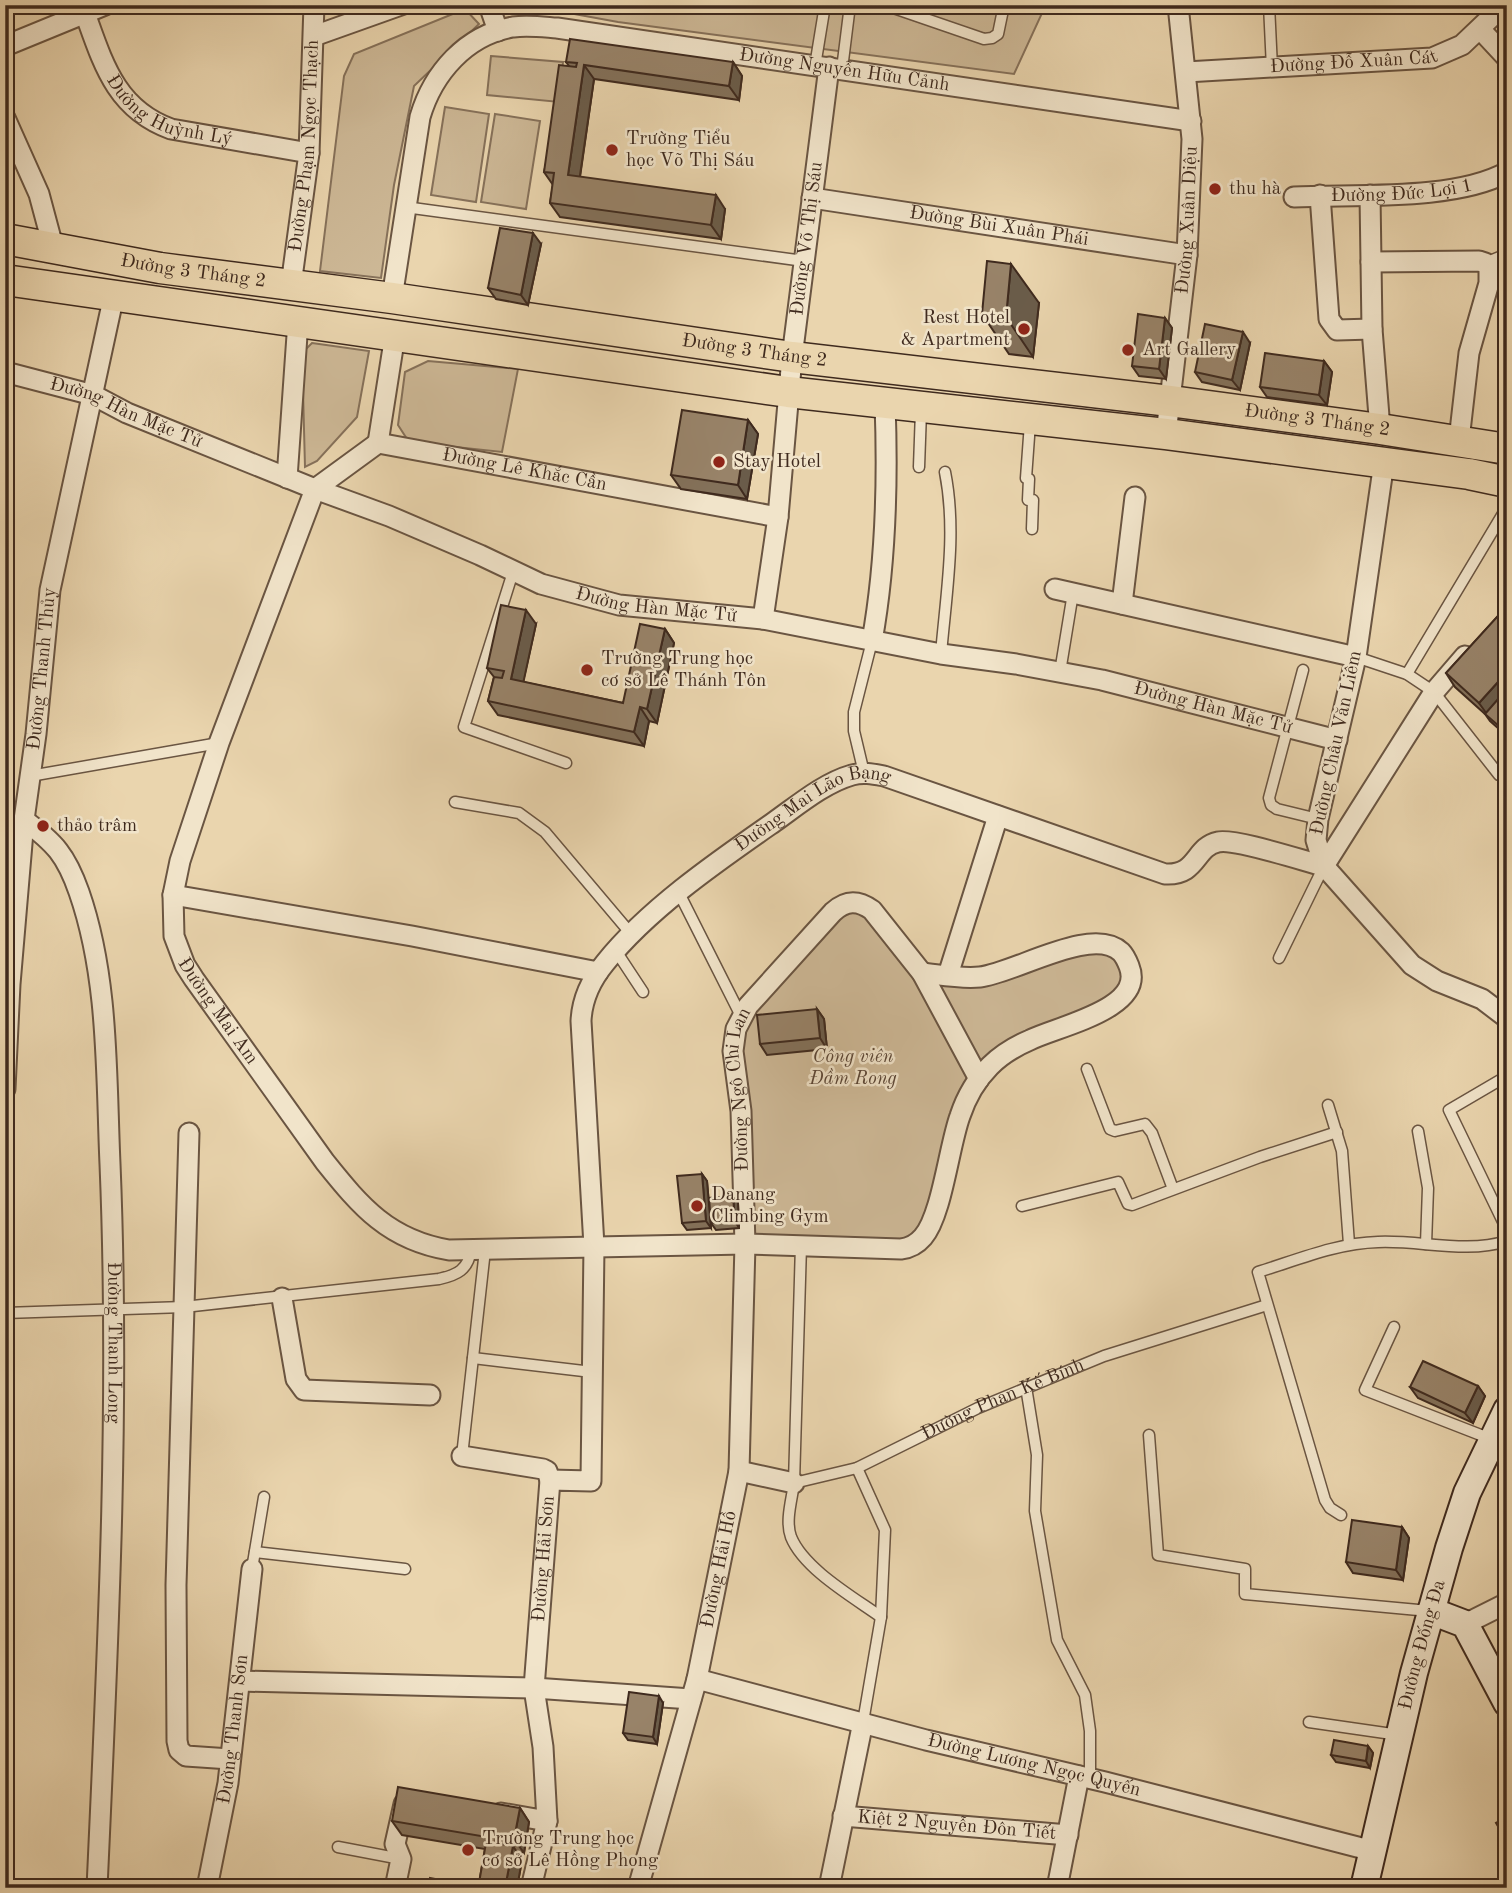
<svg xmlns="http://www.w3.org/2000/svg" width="1512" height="1893" font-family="'Old Standard TT',serif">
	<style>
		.green { fill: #cdb896; stroke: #86715a; stroke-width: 2 }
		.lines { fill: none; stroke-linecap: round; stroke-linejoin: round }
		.lane-casing { stroke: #6a5542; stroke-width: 13 }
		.street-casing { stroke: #6a5542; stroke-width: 23 }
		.secondary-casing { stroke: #3f2a1e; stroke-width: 30 }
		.primary-casing { stroke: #3f2a1e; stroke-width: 33 }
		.lane { stroke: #f1e4ca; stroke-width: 10 }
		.street { stroke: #f1e4ca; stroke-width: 19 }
		.secondary { stroke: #f1e4ca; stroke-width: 26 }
		.primary { stroke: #ead5ae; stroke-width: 30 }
		.wall { fill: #83715a; stroke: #3f2a1e; stroke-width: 2 }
		.shaded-wall { fill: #6a5c4a; stroke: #3f2a1e; stroke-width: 2 }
		.building { fill: #988369; stroke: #3f2a1e; stroke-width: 2 }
		.poi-dot { fill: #8f2418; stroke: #f1e4ca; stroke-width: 2.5 }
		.labels { text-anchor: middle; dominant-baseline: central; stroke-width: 5; stroke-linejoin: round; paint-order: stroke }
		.street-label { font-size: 19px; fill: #3f2a1e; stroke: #f1e4ca }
		.poi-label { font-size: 19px; fill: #3f2a1e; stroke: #f1e4ca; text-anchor: start }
		.park-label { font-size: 19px; font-style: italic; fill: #5b4636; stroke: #f1e4ca }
	</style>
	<rect width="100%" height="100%" fill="#ead5ae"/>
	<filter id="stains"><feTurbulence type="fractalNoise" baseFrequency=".00286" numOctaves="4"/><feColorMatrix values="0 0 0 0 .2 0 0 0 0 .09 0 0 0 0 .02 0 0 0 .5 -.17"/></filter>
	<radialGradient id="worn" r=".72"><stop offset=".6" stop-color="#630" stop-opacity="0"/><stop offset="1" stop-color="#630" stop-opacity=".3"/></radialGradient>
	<g class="green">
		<polygon points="525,5 1032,5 1043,11 1014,74 618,22"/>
		<polygon points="465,9 479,24 414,86 394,185 381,278 320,271 344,76 354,54"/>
		<polygon points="491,56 563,62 559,102 487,95"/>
		<polygon points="445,107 489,114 476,202 431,195"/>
		<polygon points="495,114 540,121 526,209 481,202"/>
		<polygon points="312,343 369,351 357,417 317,461 305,467 302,353"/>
		<polygon points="428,361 518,369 502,452 409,442 398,425 405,372"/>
		<polygon points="847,903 863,904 922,973 948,975 1079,946 1121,952 1130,990 1007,1052 979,1079 933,1218 901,1249 745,1244 741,1016"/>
	</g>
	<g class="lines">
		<defs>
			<g id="lane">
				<polyline points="885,5 984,39 992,38 998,34 1004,5"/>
				<polyline points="1269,5 1272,68"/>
				<polyline points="815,66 825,5"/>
				<polyline points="842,69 850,5"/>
				<polyline points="405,207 804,261"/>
				<polyline points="1485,263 1507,254"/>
				<polyline points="1030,423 1026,478 1029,479 1028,500 1033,500 1032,529"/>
				<polyline points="919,467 921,411"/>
				<polyline points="513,572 464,727 566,763"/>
				<path d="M 941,654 C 946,594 957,532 945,472"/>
				<polyline points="1356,657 1407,674 1434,692 1499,775 1507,767"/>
				<polyline points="1303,670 1269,798 1271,805 1277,809 1318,819"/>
				<polyline points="1060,672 1073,593"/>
				<polyline points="1407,674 1507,507"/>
				<polyline points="864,773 854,731 854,712 872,641"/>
				<polyline points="30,776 219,743"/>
				<polyline points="455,802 519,813 545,832 632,935"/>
				<polyline points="679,893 741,1016"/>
				<polyline points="616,951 643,992"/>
				<polyline points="1279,958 1324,866"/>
				<polyline points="1087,1069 1110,1129 1115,1131 1145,1124 1152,1133 1173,1189"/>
				<polyline points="1507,1076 1449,1110 1507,1230"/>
				<polyline points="1328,1105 1342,1151 1349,1244"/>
				<polyline points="1418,1131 1428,1188 1426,1244"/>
				<polyline points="1022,1206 1118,1182 1128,1204 1132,1205 1260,1157 1337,1132"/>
				<path d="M 801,1245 L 794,1483 C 792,1499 785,1521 791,1537 C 804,1569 853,1597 881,1617"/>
				<path d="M 5,1313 L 184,1307 L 439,1279 C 457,1275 468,1270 471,1250"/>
				<polyline points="1394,1327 1365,1390 1491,1439"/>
				<polyline points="473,1358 592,1372"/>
				<polyline points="1026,1387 1037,1455 1035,1511 1057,1640 1085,1695 1090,1731 1090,1778"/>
				<polyline points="1149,1435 1158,1555 1245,1569 1245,1594 1429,1611"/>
				<polyline points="462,1456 485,1250"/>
				<polyline points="857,1468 885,1530 881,1617 863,1722"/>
				<path id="s1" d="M 794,1483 L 857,1468 L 978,1408 L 1104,1356 L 1267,1305"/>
				<path d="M 1341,1515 L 1330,1508 L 1325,1500 L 1258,1272 C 1297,1260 1337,1243 1378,1242 C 1421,1240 1465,1254 1507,1241"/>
				<polyline points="255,1552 405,1569"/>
				<polyline points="252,1569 264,1497"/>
				<polyline points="1309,1722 1399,1735"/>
				<polyline points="338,1847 401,1859"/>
			</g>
			<g id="street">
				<path id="s2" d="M 82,5 C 102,59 113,108 171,129 L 309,153"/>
				<polyline points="489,5 498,31"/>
				<polyline points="1480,29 1507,58"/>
				<polyline points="314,36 401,5"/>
				<polyline points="5,46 105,5"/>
				<path id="s3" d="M 1186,72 L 1432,58 L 1462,45 L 1504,5"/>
				<polyline points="5,118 39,194 54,250"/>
				<polyline points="1320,195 1329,319 1337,330 1372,329"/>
				<polyline points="1370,195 1372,329 1380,429"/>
				<path id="s4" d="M 1294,197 C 1355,194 1455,201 1507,172"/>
				<path id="s5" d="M 812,198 L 1187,255"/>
				<polyline points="1371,262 1479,261 1485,263 1489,267 1489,283 1469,353 1459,440"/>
				<path id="s6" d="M 291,285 L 309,153 L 314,5"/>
				<path id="s7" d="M 392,298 L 420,117 C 433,73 466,35 513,27 C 528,25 543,27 557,28 L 1191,121"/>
				<path id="s8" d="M 5,372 L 93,395 L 127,413 L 315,489 L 389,516 L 480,555 L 541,584 L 619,605 L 763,619 L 941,654 L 1016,664 L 1102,680 L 1337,740"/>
				<path id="s9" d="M 1166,434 L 1187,255 L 1192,139 L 1178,5"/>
				<path id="s10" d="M 378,443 L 315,489 L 219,743 L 180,861 L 173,895 L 174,936 L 185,965 L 194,979 L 325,1162 C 361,1207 389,1240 449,1250 L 745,1244 L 901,1249 C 910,1248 917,1244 923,1237 C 942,1215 949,1146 960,1116 C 966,1098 977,1079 990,1066 C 1001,1055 1016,1046 1030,1040 C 1058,1026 1146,1009 1129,966 C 1127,961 1125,956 1121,952 C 1092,925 1015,973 980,977 C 961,979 941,975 922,973"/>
				<path id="s11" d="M 378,443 L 778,517"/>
				<polyline points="378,443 395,335"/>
				<polyline points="1384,462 1356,657 1318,819 1316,840 1324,866 1412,965 1437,981 1482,999 1507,1018"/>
				<polyline points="287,478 298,321"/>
				<polyline points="1055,589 1356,657"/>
				<polyline points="1122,604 1135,497"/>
				<path id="s12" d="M 763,619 L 778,517 L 792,357 L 829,67"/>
				<path d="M 872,641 C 886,563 888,482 885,403"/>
				<path id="s13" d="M 24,820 C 55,843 66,855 79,892 C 109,978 106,1074 110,1164 C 120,1405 108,1647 97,1888"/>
				<polyline points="173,895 412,936 598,972"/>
				<polyline points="948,975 998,816"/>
				<path id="s14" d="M 5,1089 L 10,984 L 24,820 L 36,734 L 50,590 L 114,295"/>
				<polyline points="189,1133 176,1585 177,1741 179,1750 186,1756 230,1759"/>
				<polyline points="282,1298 296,1379 304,1390 430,1395"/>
				<polyline points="462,1456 543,1469 547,1471 550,1480"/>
				<polyline points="739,1471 794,1483"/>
				<polyline points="1465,1624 1507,1603"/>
				<path id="s15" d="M 697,1679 L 926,1740 L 1105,1782 L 1373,1851"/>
				<polyline points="240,1681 534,1688 691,1699"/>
				<path id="s16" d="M 501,1813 L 547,1821 L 543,1747 L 534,1688 L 550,1480 L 591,1481 L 594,1246 L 581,1021 C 582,999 591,980 605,963 C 648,909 718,861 774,822 C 798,805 824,783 852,775 C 863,772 873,774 884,776 L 1165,874 C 1198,876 1194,847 1218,842 C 1234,838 1304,861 1324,866 L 1434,692 L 1465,656"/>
				<path id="s17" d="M 843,1816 L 1068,1835"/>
				<path id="s18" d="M 207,1888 L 228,1783 L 252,1569"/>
				<polyline points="395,1888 401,1859 395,1844 404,1804"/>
				<polyline points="531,1888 547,1821"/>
				<path id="s19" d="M 638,1888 L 697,1679 L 739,1471 L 745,1244 L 741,1111 L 733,1051 L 736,1029 L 748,1006 L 833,912 C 846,900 858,900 872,910 L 922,973 L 979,1079"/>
				<polyline points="829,1888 863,1722"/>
				<polyline points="1057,1888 1079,1776"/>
			</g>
			<g id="secondary">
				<polyline points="1431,1611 1465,1624 1507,1703"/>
				<path id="s20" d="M 1364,1888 L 1414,1673 L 1449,1548 L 1467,1493 L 1507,1410"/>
			</g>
			<g id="primary">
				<path id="s21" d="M 5,239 L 160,268 L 392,298 L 792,357 L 1170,401 L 1380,429 L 1507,449"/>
				<polyline points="5,280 788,392 1166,434 1469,474 1507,482"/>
			</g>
		</defs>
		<use href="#lane" class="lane-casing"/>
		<use href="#street" class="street-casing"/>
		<use href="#secondary" class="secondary-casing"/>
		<use href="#primary" class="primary-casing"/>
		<use href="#lane" class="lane"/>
		<use href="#street" class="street"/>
		<use href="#secondary" class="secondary"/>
		<use href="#primary" class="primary"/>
	</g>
	<g class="wall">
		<polygon points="566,62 733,62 742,76 739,100 594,79 580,177 725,209 721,239 560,217 550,203 553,185 544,172 569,66"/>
		<polygon points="541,244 528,305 496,299 488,288"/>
		<polygon points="1039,303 1033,357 1009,354 982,314"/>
		<polygon points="1165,318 1172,328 1166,379 1139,376 1132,366"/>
		<polygon points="1250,343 1240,390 1202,382 1195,372"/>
		<polygon points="1324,361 1332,372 1327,405 1267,397 1260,387"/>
		<polygon points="748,420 758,434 747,499 681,489 671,475"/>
		<polygon points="1507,606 1507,697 1503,702 1507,705 1507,736 1490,721 1485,714 1455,687 1446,673"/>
		<polygon points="536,624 523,682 623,703 665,629 674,643 657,723 649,721 644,746 498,715 488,701 494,677 487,668"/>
		<polygon points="817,1009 824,1019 827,1049 767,1055 760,1044"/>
		<polygon points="702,1174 707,1181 711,1228 687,1230 682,1223"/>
		<polygon points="733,1196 738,1203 739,1228 716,1230 711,1223"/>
		<polygon points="1478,1386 1485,1396 1473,1423 1418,1398 1410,1387"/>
		<polygon points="1402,1527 1409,1538 1403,1580 1353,1573 1346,1562"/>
		<polygon points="663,1703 657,1744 628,1740 623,1733"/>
		<polygon points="1368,1746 1373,1753 1370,1768 1336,1762 1331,1755"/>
		<polygon points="520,1808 529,1822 524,1853 516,1852 522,1860 517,1888 482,1888 479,1883 485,1849 402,1835 392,1821"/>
	</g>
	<g class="shaded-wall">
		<polygon points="733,62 742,76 739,100 729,86"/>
		<polygon points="584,65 594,79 578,189 568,175"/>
		<polygon points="716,195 725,209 721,239 711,225"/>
		<polygon points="533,233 541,244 528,305 521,295"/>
		<polygon points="1011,264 1039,303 1033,357 1006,317"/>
		<polygon points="1165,318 1172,328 1166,379 1159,369"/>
		<polygon points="1243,332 1250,343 1240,390 1232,380"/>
		<polygon points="1324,361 1332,372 1327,405 1319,395"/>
		<polygon points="748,420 758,434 747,499 738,485"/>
		<polygon points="526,610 536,624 521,693 511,679"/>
		<polygon points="665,629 674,643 657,723 647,709"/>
		<polygon points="1507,672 1507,697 1489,717 1479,703"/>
		<polygon points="640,707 649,721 644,746 634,732"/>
		<polygon points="817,1009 824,1019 827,1049 820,1038"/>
		<polygon points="702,1174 707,1181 711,1228 706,1221"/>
		<polygon points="733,1196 738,1203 739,1228 735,1221"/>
		<polygon points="1478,1386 1485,1396 1473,1423 1465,1413"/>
		<polygon points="1402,1527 1409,1538 1403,1580 1396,1570"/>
		<polygon points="659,1696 663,1703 657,1744 653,1737"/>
		<polygon points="1368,1746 1373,1753 1370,1768 1366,1761"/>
		<polygon points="520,1808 529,1822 524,1853 514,1839"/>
		<polygon points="496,1836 506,1850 495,1843"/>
		<polygon points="513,1846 522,1860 517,1888 505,1888"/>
	</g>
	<g class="building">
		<polygon points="570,39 733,62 729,86 584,65 568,175 716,195 711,225 550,203 554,173 544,172 559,65 576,67 577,63 566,62"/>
		<polygon points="500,228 533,233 521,295 488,288"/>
		<polygon points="987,261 1011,264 1006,317 982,314"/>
		<polygon points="1138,314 1165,318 1159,369 1132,366"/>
		<polygon points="1205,324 1243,332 1232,380 1195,372"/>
		<polygon points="1265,353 1324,361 1319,395 1260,387"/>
		<polygon points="682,410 748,420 738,485 671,475"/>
		<polygon points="501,605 526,610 511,679 623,703 640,624 665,629 647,709 640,707 634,732 488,701 494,677 502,678 504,671 487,668"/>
		<polygon points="1507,606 1507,672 1479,703 1446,673"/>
		<polygon points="1499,698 1507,705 1507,733 1485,714"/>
		<polygon points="817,1009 820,1038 760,1044 757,1015"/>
		<polygon points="702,1174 706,1221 682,1223 677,1176"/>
		<polygon points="733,1196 735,1221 711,1223 709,1198"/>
		<polygon points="1423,1361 1478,1386 1465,1413 1410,1387"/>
		<polygon points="1352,1520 1402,1527 1396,1570 1346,1562"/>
		<polygon points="629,1692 659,1696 653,1737 623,1733"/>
		<polygon points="1334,1740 1368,1746 1366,1761 1331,1755"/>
		<polygon points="398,1787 520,1808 514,1839 496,1836 495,1843 513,1846 505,1888 479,1883 487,1837 392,1821"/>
		<polygon points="1507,1817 1507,1842 1496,1823"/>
		<polygon points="430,1878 456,1883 454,1888 428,1888"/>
	</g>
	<g class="poi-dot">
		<circle cx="612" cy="150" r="7"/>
		<circle cx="1215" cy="189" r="7"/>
		<circle cx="1024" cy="329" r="7"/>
		<circle cx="1128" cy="350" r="7"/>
		<circle cx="719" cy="462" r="7"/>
		<circle cx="587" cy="670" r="7"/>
		<circle cx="43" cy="826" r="7"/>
		<circle cx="697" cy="1206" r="7"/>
		<circle cx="468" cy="1850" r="7"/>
	</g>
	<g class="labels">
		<g class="street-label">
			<text stroke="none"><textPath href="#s3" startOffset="168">Đường Đỗ Xuân Cát</textPath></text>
			<text stroke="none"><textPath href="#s7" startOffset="654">Đường Nguyễn Hữu Cảnh</textPath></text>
			<text stroke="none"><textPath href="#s2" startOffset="149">Đường Huỳnh Lý</textPath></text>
			<text stroke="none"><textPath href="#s6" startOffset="140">Đường Phạm Ngọc Thạch</textPath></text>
			<text stroke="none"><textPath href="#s4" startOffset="108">Đường Đức Lợi 1</textPath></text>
			<text stroke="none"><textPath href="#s9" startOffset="215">Đường Xuân Diệu</textPath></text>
			<text stroke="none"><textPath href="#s5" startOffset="189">Đường Bùi Xuân Phái</textPath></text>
			<text stroke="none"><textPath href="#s12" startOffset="383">Đường Võ Thị Sáu</textPath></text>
			<text stroke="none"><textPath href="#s21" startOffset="191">Đường 3 Tháng 2</textPath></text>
			<text stroke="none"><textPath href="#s21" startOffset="758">Đường 3 Tháng 2</textPath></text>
			<text stroke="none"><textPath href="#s8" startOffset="128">Đường Hàn Mặc Tử</textPath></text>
			<text stroke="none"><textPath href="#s21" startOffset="1325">Đường 3 Tháng 2</textPath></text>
			<text stroke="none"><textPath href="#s11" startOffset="149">Đường Lê Khắc Cần</textPath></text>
			<text stroke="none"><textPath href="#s8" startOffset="695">Đường Hàn Mặc Tử</textPath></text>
			<text stroke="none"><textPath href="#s14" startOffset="422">Đường Thanh Thủy</textPath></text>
			<text stroke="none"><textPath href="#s8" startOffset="1262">Đường Hàn Mặc Tử</textPath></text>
			<text transform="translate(1337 743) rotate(-78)">Đường Châu Văn Liêm</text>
			<text stroke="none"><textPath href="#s16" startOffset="1218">Đường Mai Lão Bạng</textPath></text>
			<text stroke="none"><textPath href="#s10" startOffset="637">Đường Mai Am</textPath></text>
			<text stroke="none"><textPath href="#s19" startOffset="812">Đường Ngô Chi Lan</textPath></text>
			<text stroke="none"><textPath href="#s13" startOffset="546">Đường Thanh Long</textPath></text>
			<text stroke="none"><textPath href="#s1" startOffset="226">Đường Phan Kế Bính</textPath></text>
			<text stroke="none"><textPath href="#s16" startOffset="310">Đường Hải Sơn</textPath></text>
			<text stroke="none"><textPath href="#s19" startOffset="329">Đường Hải Hồ</textPath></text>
			<text stroke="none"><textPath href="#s20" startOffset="250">Đường Đống Đa</textPath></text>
			<text stroke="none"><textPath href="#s18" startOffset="161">Đường Thanh Sơn</textPath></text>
			<text stroke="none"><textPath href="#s15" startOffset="348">Đường Lương Ngọc Quyến</textPath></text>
			<text stroke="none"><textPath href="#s17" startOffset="114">Kiệt 2 Nguyễn Đôn Tiết</textPath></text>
		</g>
		<g class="poi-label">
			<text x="626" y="139">Trường Tiểu<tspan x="626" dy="22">học Võ Thị Sáu</tspan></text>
			<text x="1229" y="189">thu hà</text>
			<text x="1010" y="318" text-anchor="end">Rest Hotel<tspan x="1010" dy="22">&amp; Apartment</tspan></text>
			<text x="1142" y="350">Art Gallery</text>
			<text x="733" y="462">Stay Hotel</text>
			<text x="601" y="659">Trường Trung học<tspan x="601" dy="22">cơ sở Lê Thánh Tôn</tspan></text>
			<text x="57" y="826">thảo trâm</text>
			<text x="711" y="1195">Danang<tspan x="711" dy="22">Climbing Gym</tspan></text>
			<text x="482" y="1839">Trường Trung học<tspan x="482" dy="22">cơ sở Lê Hồng Phong</tspan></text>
		</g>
		<g class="park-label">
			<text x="853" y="1057">Công viên<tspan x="853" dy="22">Đầm Rong</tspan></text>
		</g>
	</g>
	<rect width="1512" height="1893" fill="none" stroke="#ead5ae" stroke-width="28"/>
	<rect x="7" y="7" width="1498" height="1879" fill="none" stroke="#3f2a1e" stroke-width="3.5"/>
	<rect x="14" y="14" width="1484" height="1865" fill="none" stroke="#3f2a1e" stroke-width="2"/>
	<rect width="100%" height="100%" filter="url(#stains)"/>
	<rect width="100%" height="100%" fill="url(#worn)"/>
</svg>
